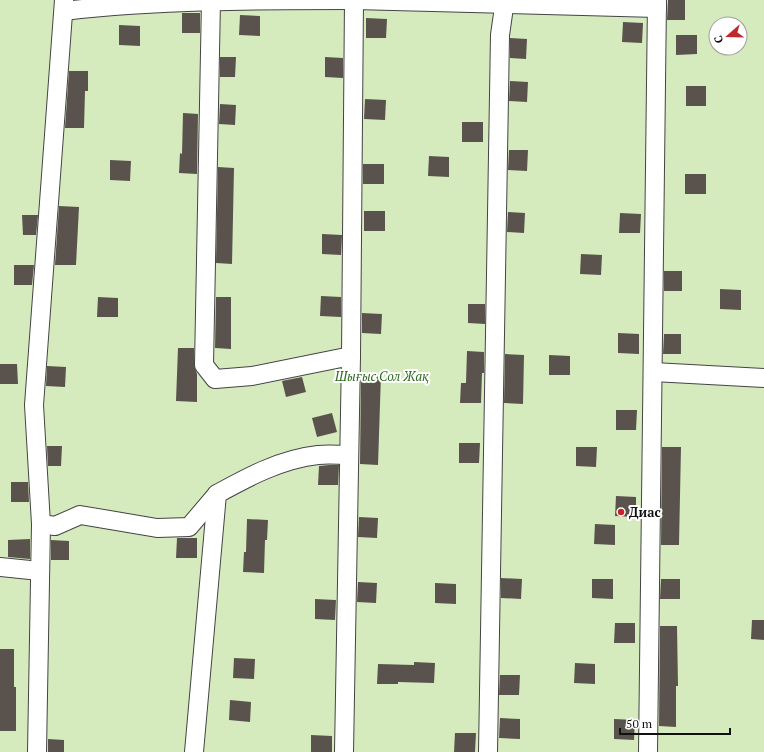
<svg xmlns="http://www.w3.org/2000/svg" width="764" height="752" font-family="'PT Serif',serif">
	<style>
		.green { fill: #d5ebbd; fill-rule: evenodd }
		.building { fill: #5a524d }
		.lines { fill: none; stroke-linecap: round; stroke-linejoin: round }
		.minor-casing { stroke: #444; stroke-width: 20 }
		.minor { stroke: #fff; stroke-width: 18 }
		.poi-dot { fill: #c4262e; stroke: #fff; stroke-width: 1.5 }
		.labels { text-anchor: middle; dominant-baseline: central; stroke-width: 4; stroke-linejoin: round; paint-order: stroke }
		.park-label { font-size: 13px; font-style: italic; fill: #2f6b1f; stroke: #fff }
		.poi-label { font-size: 13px; font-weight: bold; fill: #111; stroke: #fff; text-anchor: start }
	</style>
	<rect width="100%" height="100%" fill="#fffdf5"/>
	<path class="green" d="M 0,0 L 764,0 L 764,752 L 0,752 ZM 716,24 L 740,24 L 740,48 L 716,48 Z"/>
	<g class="building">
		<polygon points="668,0 685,0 685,20 667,20"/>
		<rect x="182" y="13" width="18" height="20"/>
		<polygon points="240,15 260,16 260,36 239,35"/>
		<polygon points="366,18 387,19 386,38 366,38"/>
		<polygon points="623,22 643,23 642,43 622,42"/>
		<polygon points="119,25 140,26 140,46 119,45"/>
		<polygon points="676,35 697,35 697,54 676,55"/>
		<polygon points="510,38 527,39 526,59 510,58"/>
		<polygon points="220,57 236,57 235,77 220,77"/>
		<polygon points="325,57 343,58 343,78 325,77"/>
		<polygon points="69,71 88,71 88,91 85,91 84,128 65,128"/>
		<polygon points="510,81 528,82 527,102 509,101"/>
		<rect x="686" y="86" width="20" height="20"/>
		<polygon points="365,99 386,100 385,120 364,119"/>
		<polygon points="220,104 236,105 235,125 219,124"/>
		<polygon points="183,113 198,114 197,174 179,173 180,153 182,154"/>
		<rect x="462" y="122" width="21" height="20"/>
		<polygon points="509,150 528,150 527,171 508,170"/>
		<polygon points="429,156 449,157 449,177 428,176"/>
		<polygon points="110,160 131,161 130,181 110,180"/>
		<rect x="363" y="164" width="21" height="20"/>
		<polygon points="218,167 234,168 232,264 216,263"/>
		<rect x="685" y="174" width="21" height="20"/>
		<polygon points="59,206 79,207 76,265 55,265"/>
		<rect x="364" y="211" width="21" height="20"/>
		<polygon points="508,212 525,213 524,233 507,232"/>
		<polygon points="620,213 641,214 640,233 619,233"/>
		<polygon points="22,215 38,215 36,235 23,235"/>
		<polygon points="322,234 342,235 341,255 322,254"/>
		<polygon points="581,254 602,255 601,275 580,274"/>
		<polygon points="14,265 34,265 32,285 14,285"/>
		<rect x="664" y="271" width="18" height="20"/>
		<polygon points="720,289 741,290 741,310 720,309"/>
		<polygon points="321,296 341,297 341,317 320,316"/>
		<polygon points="98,297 118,298 118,317 97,317"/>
		<polygon points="216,297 231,297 231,349 215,348"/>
		<polygon points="468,304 485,304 485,324 468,323"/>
		<polygon points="362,313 382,314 381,334 362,333"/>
		<polygon points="618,333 639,334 639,354 618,353"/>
		<polygon points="664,334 681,334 681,354 663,354"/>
		<polygon points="178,348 194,348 194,365 197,374 197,402 176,401"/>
		<polygon points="467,351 484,352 484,373 482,373 481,403 460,403 461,383 466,383"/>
		<polygon points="505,354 524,355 523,404 504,403"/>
		<polygon points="549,355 570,356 570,375 549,375"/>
		<polygon points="0,364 17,364 18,384 0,384"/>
		<polygon points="47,366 66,367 65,387 46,386"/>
		<polygon points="361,373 381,374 378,465 360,464"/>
		<polygon points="302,377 306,392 286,397 282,381"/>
		<polygon points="616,410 637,410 636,430 616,430"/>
		<polygon points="332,413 337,432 317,437 312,418"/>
		<polygon points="459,443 480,443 479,463 459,463"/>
		<polygon points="47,446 62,446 61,466 48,466"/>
		<polygon points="576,447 597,447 596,467 576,466"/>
		<polygon points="662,447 681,447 679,545 661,545"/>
		<polygon points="329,465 339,465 338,485 318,485 319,466"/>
		<polygon points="11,482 28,482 29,502 11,502"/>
		<polygon points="616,496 636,497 636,517 615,516"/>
		<polygon points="359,517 378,518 377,538 358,537"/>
		<polygon points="247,519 268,520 267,540 265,540 264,573 243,572 244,552 246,552"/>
		<polygon points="595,524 615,525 615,545 594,544"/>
		<polygon points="177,538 197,538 197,558 176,558"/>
		<polygon points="30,539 30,559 8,557 8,540"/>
		<polygon points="51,540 69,541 69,560 51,560"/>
		<polygon points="501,578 522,579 521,599 501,598"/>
		<polygon points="592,579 613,579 613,599 592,598"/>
		<polygon points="661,579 680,579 680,599 660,599"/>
		<polygon points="358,582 377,583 376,603 357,602"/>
		<polygon points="435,583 456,584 456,604 435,603"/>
		<polygon points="315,599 336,600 335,620 315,619"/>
		<polygon points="752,620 764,620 764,640 751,639"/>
		<polygon points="615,623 635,623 635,643 614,643"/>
		<polygon points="660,626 677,626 678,686 676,686 676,727 659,726"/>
		<polygon points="0,649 14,649 14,687 16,687 16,731 0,731"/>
		<polygon points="234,658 255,659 254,679 233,678"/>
		<polygon points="414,662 435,663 434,683 398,682 398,684 377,684 378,664 414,665"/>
		<polygon points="575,663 595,664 595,684 574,683"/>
		<polygon points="500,675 520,675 519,695 499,695"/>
		<polygon points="230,700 251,702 250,722 229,720"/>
		<polygon points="500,718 520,719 520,739 499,738"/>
		<polygon points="614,719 635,720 634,740 614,739"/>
		<polygon points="455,733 476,733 475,752 454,752"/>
		<polygon points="311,735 332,736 332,752 311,752"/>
		<polygon points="48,739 64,740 64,752 48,752"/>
	</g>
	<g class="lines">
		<defs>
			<g id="minor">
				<polyline points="211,0 204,365 215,379 252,376 351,356"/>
				<polyline points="354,0 657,8"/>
				<path d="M 64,11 C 159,0 255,0 351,0"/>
				<polyline points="653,372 764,378"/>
				<polyline points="41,524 55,526 80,515 157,528 189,527 217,494"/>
				<polyline points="0,567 40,571"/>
				<polyline points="37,752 41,524 34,405 64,0"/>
				<path d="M 194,752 L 217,494 C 248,477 281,459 318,455 C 328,454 339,455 349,455"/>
				<polyline points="344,752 351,356 354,0"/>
				<polyline points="488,752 500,35 505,0"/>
				<polyline points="648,752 657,0"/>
			</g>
		</defs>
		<use href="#minor" class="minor-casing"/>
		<use href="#minor" class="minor"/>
	</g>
	<circle class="poi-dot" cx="621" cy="512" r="4"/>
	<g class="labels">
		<g class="park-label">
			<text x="382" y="376">Шығыс Сол Жақ</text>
		</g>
		<g class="poi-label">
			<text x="629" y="512">Диас</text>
		</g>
	</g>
	<g transform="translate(728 36) rotate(250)"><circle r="19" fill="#ffffff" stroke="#a0a0a0"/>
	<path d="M0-3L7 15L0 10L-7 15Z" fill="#c4262e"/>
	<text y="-6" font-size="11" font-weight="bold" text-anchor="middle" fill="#111111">С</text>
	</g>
	<path d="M620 728v6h110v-6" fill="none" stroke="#111111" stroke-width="2"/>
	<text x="626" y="728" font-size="12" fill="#111111" stroke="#ffffff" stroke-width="3" paint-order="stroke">50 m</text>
</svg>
